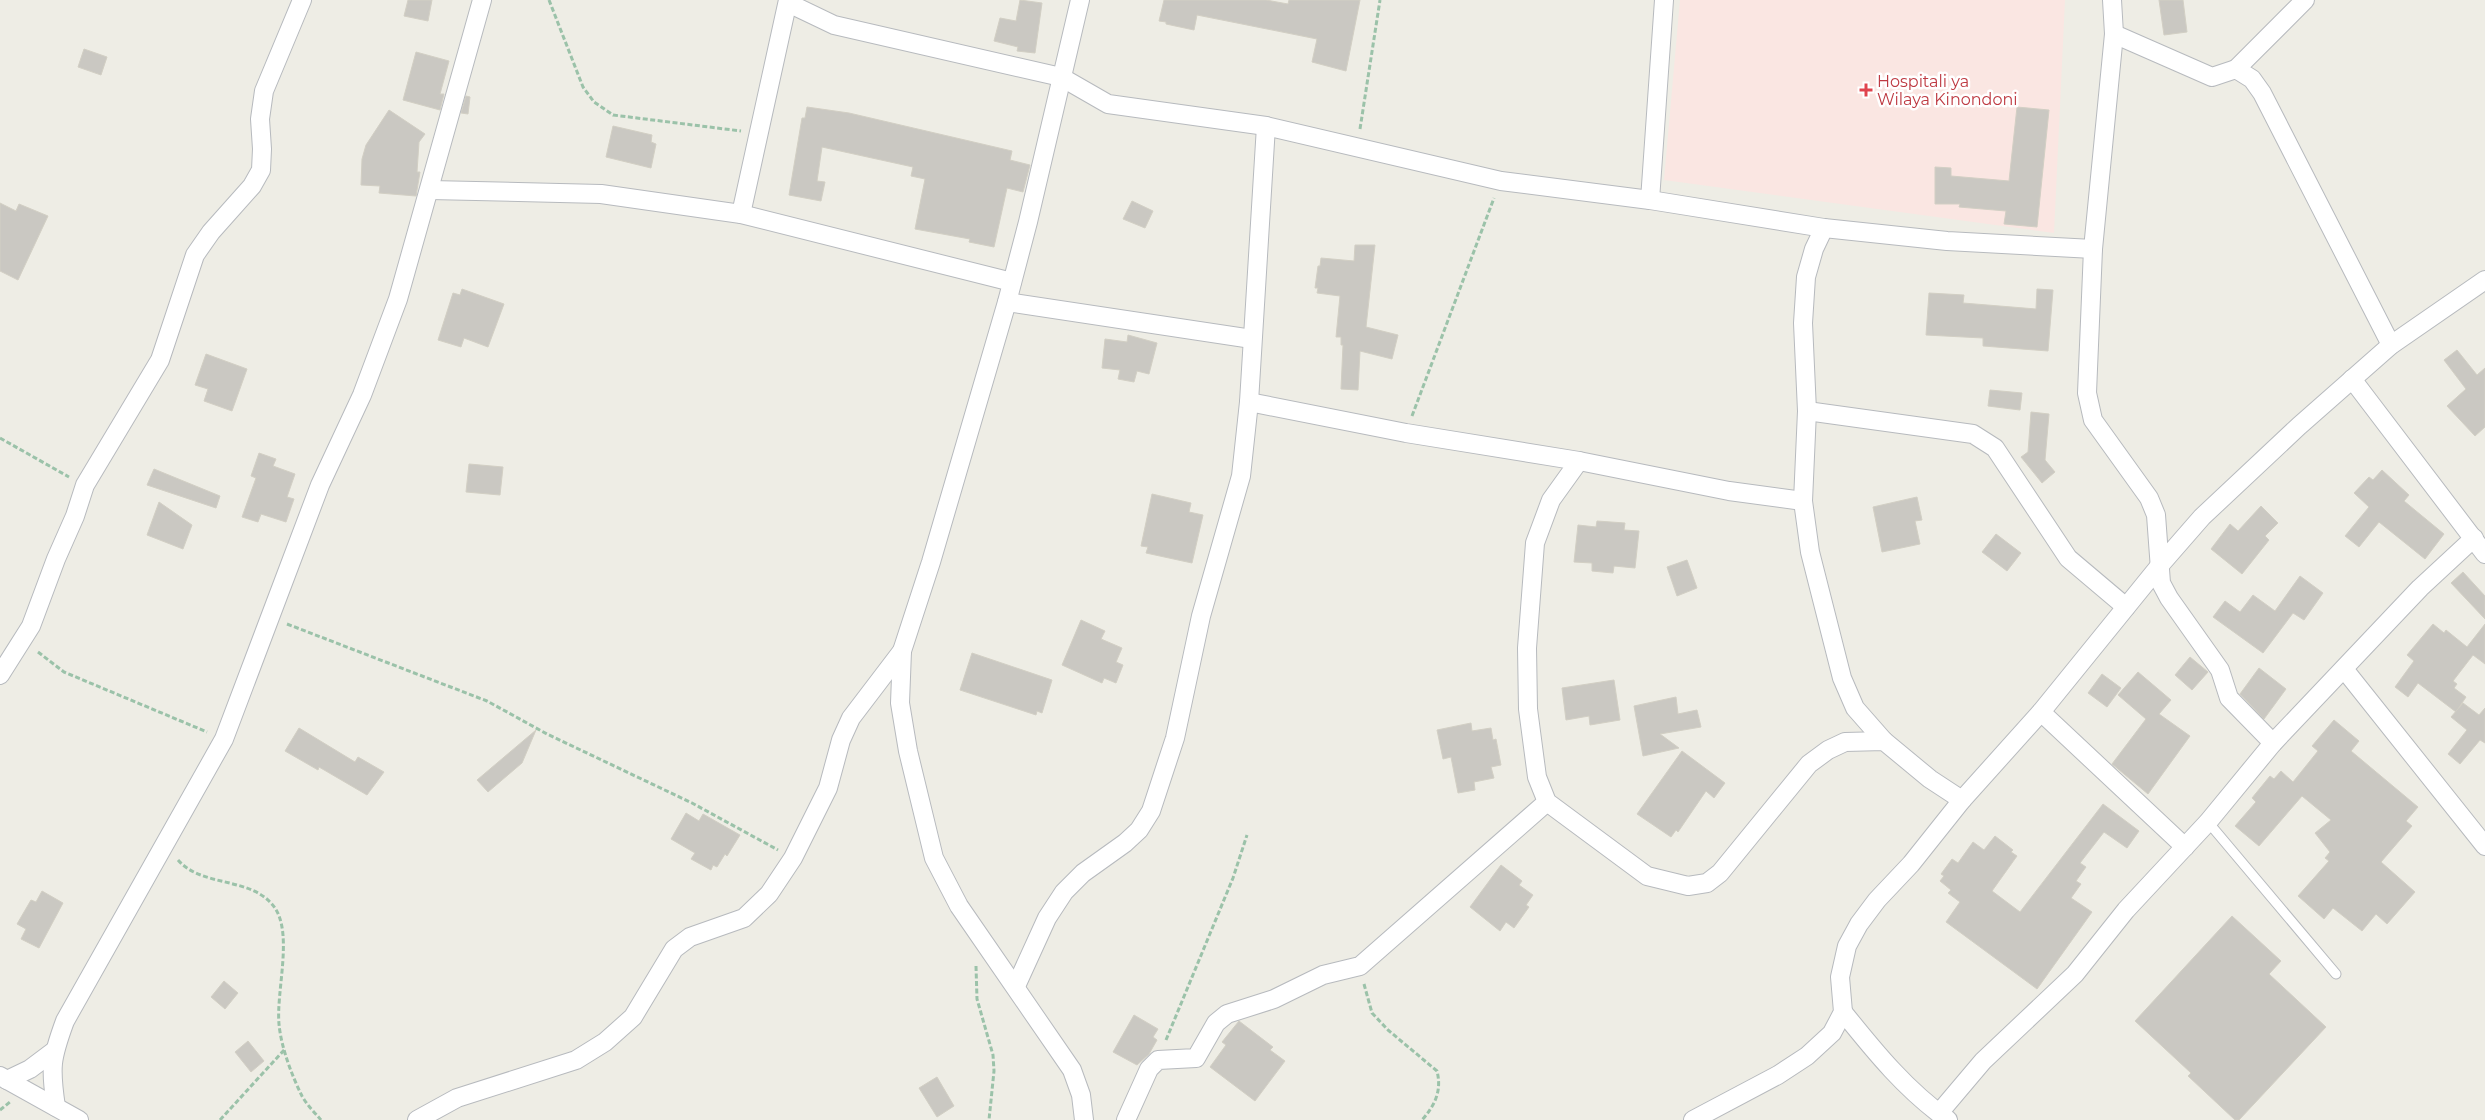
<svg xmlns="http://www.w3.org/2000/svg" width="2485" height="1120" font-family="Montserrat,sans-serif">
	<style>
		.medical { fill: #fae6e2 }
		.building { fill: #cac8c2; stroke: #d2cfc4 }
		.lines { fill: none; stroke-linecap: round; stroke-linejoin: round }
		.service-casing { stroke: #b7babe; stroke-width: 11 }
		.minor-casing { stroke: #b7babe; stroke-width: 20 }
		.path { stroke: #9bc2a9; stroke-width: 3; stroke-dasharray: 5 2.5; stroke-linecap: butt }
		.service { stroke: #fff; stroke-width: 9 }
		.minor { stroke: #fff; stroke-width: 18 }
		.health-dot { fill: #e0444e; stroke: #fff; stroke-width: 2 }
		.labels { text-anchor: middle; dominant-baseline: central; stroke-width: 5; stroke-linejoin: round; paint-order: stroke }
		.health-label { font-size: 16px; fill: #be3a42; stroke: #fff; text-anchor: start }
	</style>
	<rect width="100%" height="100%" fill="#eeede5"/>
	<polygon class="medical" points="1680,0 2065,0 2054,233 1664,180"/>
	<g class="building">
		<polygon points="408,0 432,0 428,21 404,16"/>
		<polygon points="1020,0 1042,3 1035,53 1017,51 1018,47 994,41 1000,18 1016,21"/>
		<polygon points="1164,0 1266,0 1288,4 1289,0 1360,0 1346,71 1312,62 1317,39 1197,15 1194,30 1166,24 1166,22 1159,21"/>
		<polygon points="2159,0 2183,0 2187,32 2164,35"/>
		<polygon points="84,49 107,57 101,75 78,67"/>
		<polygon points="416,52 449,61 440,94 444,94 440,110 403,100"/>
		<polygon points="466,96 470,97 468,114 461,113"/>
		<polygon points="807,107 849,113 1012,151 1010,160 1030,165 1023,192 1007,188 994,247 969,242 970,239 915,229 925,179 911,176 913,167 822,147 817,181 825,182 821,201 789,195 802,118 805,118"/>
		<polygon points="2017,107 2049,110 2037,227 2004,224 2006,211 1959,207 1960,204 1935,204 1935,167 1951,168 1951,176 2009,181"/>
		<polygon points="389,110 425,134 419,142 417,172 420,172 416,196 379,193 380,186 361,185 362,159 366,145"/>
		<polygon points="613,126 652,135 651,142 656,144 651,168 606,157"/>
		<polygon points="1132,201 1153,211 1145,228 1123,219"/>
		<polygon points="0,203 16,211 19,204 48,216 18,280 0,271"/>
		<polygon points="1355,245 1375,245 1366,327 1398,335 1392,359 1360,351 1358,390 1341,389 1343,345 1341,345 1341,337 1336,337 1340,296 1317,293 1318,288 1315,288 1318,266 1320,266 1321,258 1354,261"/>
		<polygon points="462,289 504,304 488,347 464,338 461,347 438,340 453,293 460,295"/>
		<polygon points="2037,289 2053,290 2048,351 1983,346 1983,338 1926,335 1929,293 1964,295 1963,303 2036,309"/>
		<polygon points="1128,335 1157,343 1149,374 1137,371 1134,382 1118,379 1120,370 1102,368 1105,339 1127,342"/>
		<polygon points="2457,350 2477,375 2485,368 2485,427 2475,436 2447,406 2466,389 2444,360"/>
		<polygon points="206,354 247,369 232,411 204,401 208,389 195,385"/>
		<polygon points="1990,390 2022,393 2020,410 1988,406"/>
		<polygon points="2031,412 2049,414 2045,460 2055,472 2042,483 2021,457 2028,452"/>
		<polygon points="259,453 276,459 273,466 295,474 287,497 294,499 286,522 261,514 258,522 242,517 256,478 251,476"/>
		<polygon points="469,464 503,467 500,495 466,492"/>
		<polygon points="154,469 220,496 216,508 147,485"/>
		<polygon points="2382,470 2409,495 2404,501 2444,534 2425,559 2379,522 2359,547 2345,536 2369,507 2354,493 2369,477 2373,480"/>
		<polygon points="1152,494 1191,503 1189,512 1203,515 1192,563 1146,553 1148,547 1141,546"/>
		<polygon points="1917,497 1922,520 1915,521 1920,544 1882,552 1873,507"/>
		<polygon points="159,502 192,525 183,549 147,535"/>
		<polygon points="2261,506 2278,523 2265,536 2269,540 2242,574 2211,549 2230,524 2238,531"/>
		<polygon points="1597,521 1625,523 1624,530 1639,531 1635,568 1614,566 1613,573 1592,571 1592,563 1574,562 1578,525 1596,527"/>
		<polygon points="1996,534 2021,553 2007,571 1982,552"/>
		<polygon points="1687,560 1697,588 1677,596 1667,567"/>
		<polygon points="2463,572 2485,596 2485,619 2451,583"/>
		<polygon points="2300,576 2323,593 2304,620 2293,613 2263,653 2213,617 2225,601 2240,612 2253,595 2275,611"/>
		<polygon points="1081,620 1105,631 1101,639 1122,648 1116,662 1123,665 1116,683 1104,678 1102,683 1062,665"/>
		<polygon points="2433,624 2444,633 2446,630 2467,647 2485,624 2485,664 2473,655 2453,681 2457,684 2454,688 2466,697 2456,712 2418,683 2408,697 2395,687 2414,661 2407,655"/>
		<polygon points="972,653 1052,680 1042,713 1037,711 1036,715 960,690"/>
		<polygon points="2190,657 2208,672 2192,690 2175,675"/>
		<polygon points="2259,668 2286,689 2264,719 2240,694"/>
		<polygon points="2138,672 2171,700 2159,714 2190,736 2148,794 2112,764 2146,719 2118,695"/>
		<polygon points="2102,674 2121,688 2107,707 2088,693"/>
		<polygon points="1614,680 1620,720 1590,725 1589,716 1566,720 1562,688"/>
		<polygon points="1676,697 1678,714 1697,710 1701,727 1660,734 1679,748 1643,756 1634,706"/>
		<polygon points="2463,703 2479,715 2485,708 2485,743 2480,740 2460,764 2448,754 2467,730 2451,717"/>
		<polygon points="2334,720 2359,741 2351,751 2418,807 2406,821 2412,826 2381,862 2415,892 2387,924 2376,914 2362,931 2333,908 2324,919 2298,896 2329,861 2325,858 2330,852 2315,833 2331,820 2302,796 2259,846 2235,826 2256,802 2252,798 2270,776 2274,779 2281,771 2293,782 2318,751 2312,746"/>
		<polygon points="1471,723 1472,731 1491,728 1493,740 1496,739 1501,765 1491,767 1494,778 1474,782 1475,790 1458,793 1451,757 1443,759 1437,730"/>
		<polygon points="299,728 355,762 358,757 384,772 367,795 319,767 318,770 285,751"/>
		<polygon points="536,730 522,763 488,792 477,780"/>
		<polygon points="1682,751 1725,783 1714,798 1706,791 1678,832 1676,830 1671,837 1637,814"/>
		<polygon points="2103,804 2139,831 2127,848 2104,832 2080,863 2086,867 2076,881 2081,884 2071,898 2092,912 2037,989 1946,922 1960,902 1948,893 1951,890 1940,881 1944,876 1941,874 1952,859 1958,863 1973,842 1984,850 1995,836 2013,850 2011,852 2017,856 1992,891 2020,912"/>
		<polygon points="686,813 699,821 703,814 740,835 727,856 725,854 717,867 713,865 711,870 691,859 695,853 671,839"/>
		<polygon points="1501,865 1522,881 1519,885 1533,895 1526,905 1529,907 1514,928 1506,922 1500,931 1470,907"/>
		<polygon points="42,891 63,903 39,948 21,939 26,929 17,924 31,900 36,902"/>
		<polygon points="2232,916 2281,961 2269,974 2326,1027 2239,1120 2235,1120 2188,1076 2191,1073 2135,1021"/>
		<polygon points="224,981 238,993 225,1009 211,997"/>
		<polygon points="1134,1015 1158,1029 1153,1037 1157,1040 1149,1054 1137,1065 1113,1052"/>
		<polygon points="1239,1021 1273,1047 1270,1050 1285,1061 1255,1101 1210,1067 1226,1045 1222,1042"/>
		<polygon points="248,1041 264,1061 251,1072 235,1052"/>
		<polygon points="937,1077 954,1106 937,1117 919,1088"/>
	</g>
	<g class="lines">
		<defs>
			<polyline id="service" points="2208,822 2336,974"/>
			<g id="minor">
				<polyline points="1080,0 1028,222 1007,302 931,562 902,651 900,703 908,751 934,858 959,906 1072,1070 1081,1095 1084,1120"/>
				<polyline points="2112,0 2114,34 2093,249 2087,393 2093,420 2149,498 2156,515 2161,583 2169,598 2220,670 2229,698 2273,743"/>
				<polyline points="788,3 834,25 1061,77 1108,104 1266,126 1501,181 1650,200 1824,228 1947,241 2093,249"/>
				<polyline points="2114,34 2212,77 2236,69 2252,79 2262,93 2391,345"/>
				<polyline points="2236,69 2305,0"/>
				<polyline points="430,190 601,194 741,214 1012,282"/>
				<polyline points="1650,200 1664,0"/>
				<polyline points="741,214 788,0"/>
				<polyline points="1824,228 1814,249 1806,277 1803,323 1807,411 1803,501 1810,552 1842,678 1855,708 1884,741"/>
				<polyline points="1007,302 1252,339"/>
				<polyline points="2352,379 2485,554"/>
				<polyline points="1249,402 1406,433 1579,461 1729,491 1803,501"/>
				<polyline points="1807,411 1973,434 1995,448 2068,558 2126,607"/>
				<polyline points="1579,461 1551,500 1535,543 1527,648 1528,709 1537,777 1547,802 1647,876 1688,886 1707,883 1720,873 1809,764 1828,750 1845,742 1884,741 1930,779 1962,800"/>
				<polyline points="2344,669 2485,846"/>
				<polyline points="0,675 31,626 56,559 75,516 85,485 160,360 195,255 211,232 252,186 261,170 262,149 260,119 264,91 302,0"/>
				<polyline points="2041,712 2185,847"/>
				<polyline points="1016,986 1047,918 1064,892 1083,873 1125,843 1139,830 1151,811 1175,738 1201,616 1241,476 1249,402 1266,126"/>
				<path d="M 1843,1012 C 1875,1052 1906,1090 1948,1120"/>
				<polyline points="0,1076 79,1120"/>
				<polyline points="7,1080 30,1069 54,1051"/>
				<path d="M 56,1107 C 50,1067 51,1059 65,1021 L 224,739 L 320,485 L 362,395 L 398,299 L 482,0"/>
				<polyline points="1939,1113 1983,1061 2075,974 2126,910 2208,822 2273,743 2420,588 2474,538"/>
				<polyline points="417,1120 457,1098 576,1060 605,1042 633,1017 674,949 690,937 744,918 769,894 793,858 828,788 841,740 851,718 902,651"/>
				<polyline points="1126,1120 1149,1069 1158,1060 1196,1058 1216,1023 1227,1014 1274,999 1323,975 1360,966 1547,802"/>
				<polyline points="1693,1120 1778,1075 1807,1056 1832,1033 1843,1012 1840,977 1847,946 1859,924 1877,900 1911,864 1962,800 2041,712 2161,564 2202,517 2299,426 2391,345 2485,280"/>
			</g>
		</defs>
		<use href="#service" class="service-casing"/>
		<use href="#minor" class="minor-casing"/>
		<g class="path">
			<polyline points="549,0 583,87 594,102 613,115 741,131"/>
			<polyline points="1360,129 1380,0"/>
			<polyline points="1412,416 1494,198"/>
			<polyline points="0,438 69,477"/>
			<polyline points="287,624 487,701 547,734 692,803 778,850"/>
			<polyline points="38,652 64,672 207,732"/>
			<path d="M 178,860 C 202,888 253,876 275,908 C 293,935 276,992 279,1024 C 281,1047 292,1076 302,1096 C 307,1105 315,1113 321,1120"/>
			<polyline points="976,966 977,999 993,1055 994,1071 989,1120"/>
			<path d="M 1364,984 L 1372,1013 L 1388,1030 L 1437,1071 C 1442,1091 1435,1105 1422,1120"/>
			<polyline points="1166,1040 1233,878 1247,835"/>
			<polyline points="0,1110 10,1102"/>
			<polyline points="220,1120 285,1049"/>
		</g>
		<use href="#service" class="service"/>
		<use href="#minor" class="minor"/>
	</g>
	<path class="health-dot" d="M1863.5 82.5h5v5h5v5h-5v5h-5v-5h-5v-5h5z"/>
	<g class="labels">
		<g class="health-label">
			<text x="1877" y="81">Hospitali ya<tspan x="1877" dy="18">Wilaya Kinondoni</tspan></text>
		</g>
	</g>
</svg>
